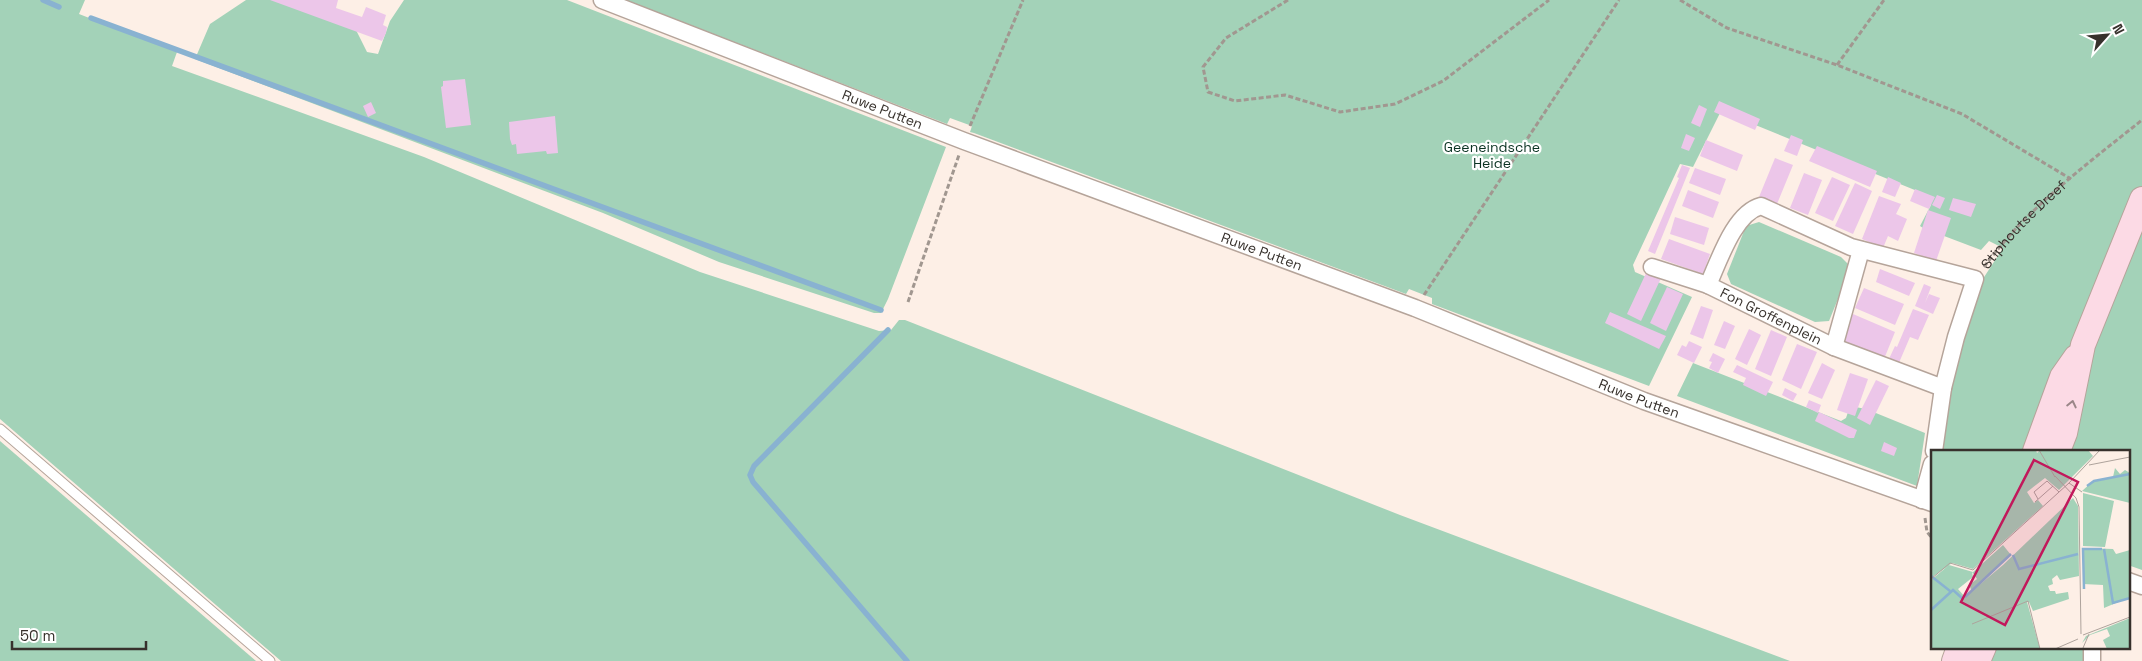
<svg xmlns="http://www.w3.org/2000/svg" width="2142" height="661" font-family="'Space Grotesk',sans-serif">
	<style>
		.green { fill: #a3d2b8 }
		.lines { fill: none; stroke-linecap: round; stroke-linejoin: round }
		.stream { stroke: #89b2d1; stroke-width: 5.5 }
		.building { fill: #ecc6e9 }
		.service-casing { stroke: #b5a49a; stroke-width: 11 }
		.minor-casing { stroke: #b5a49a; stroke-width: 19 }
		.secondary-casing { stroke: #b5a49a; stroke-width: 26 }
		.path { stroke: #a19790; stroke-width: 3; stroke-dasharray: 5 2.5; stroke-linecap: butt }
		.service { stroke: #fff; stroke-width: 9 }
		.minor { stroke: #fff; stroke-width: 16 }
		.secondary { stroke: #fcdae5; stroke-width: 24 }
		.oneway { stroke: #9a8688 }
		.labels { text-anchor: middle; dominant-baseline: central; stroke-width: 4.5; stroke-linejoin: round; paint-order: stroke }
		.street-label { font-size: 14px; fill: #37312c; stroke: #fff }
		.park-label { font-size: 14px; fill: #093221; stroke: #fff }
		.inset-river { fill: none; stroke: #89b2d1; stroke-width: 2.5 }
		.inset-road { fill: none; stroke: #aea39c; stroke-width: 1 }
		.view { fill: #c2185b; fill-opacity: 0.15; stroke: #c2185b; stroke-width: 2.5 }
		.inset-edge { fill: none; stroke: #37312c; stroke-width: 2.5 }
	</style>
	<rect width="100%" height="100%" fill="#fdefe6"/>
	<g class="green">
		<polygon points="0,0 85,0 79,14 177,52 172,66 424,157 700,272 879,331 891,330 899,320 905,320 1400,515 1790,661 281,661 0,419"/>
		<polygon points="246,0 281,0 356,30 367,52 378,54 390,21 404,0 567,0 946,147 888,299 881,313 874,313 719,262 603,213 195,59 210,24"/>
		<polygon points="625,0 2142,0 2142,570 2128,565 2128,451 1939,451 1942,420 1975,291 2003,248 1989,241 1981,250 1923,228 1920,226 1931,205 1927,195 1721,111 1693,167 1680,164 1633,265 1635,272 1692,297 1649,386 1432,304 1432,298 1409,289 1406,294 974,133 970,132 972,126 950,118 947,124"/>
		<polygon points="1759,222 1841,257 1851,267 1829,321 1815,322 1731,284 1727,274 1746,226"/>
		<polygon points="1693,363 1841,421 1846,418 1850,406 1866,409 1925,433 1917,486 1677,396"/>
		<polygon points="0,441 256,661 0,661"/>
		<polygon points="1989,647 2088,647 2088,661 1983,661"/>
	</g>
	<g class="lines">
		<g class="stream">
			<polyline points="43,0 59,7"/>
			<polyline points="91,18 881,310"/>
			<polyline points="888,330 754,466 750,475 753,482 907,661"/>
		</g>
	</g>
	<g class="building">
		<polygon points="270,0 338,0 336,8 362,17 366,7 386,15 383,25 387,27 386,33 382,41"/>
		<polygon points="465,79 471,125 446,128 441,87 443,86 443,81"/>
		<polygon points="1719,101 1760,119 1755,130 1714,112"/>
		<polygon points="371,102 376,113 368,117 363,106"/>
		<polygon points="1699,105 1707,109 1700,127 1691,123"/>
		<polygon points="555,116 558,153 547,154 546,151 517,154 516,144 512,145 510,139 509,122"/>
		<polygon points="1686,134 1695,138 1689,151 1681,148"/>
		<polygon points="1791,135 1803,140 1797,156 1784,151"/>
		<polygon points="1706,140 1743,155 1737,171 1700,156"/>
		<polygon points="1817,146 1877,171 1870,187 1809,161"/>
		<polygon points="1775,158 1793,165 1777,204 1759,197"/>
		<polygon points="1682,165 1690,168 1655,254 1648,251 1679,178 1677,177"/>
		<polygon points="1695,168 1726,179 1720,195 1689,183"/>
		<polygon points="1804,173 1822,180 1808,215 1790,208"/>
		<polygon points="1832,177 1850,185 1833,221 1815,213"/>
		<polygon points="1888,177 1901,183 1895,197 1882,192"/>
		<polygon points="1855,183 1872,191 1853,234 1835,226"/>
		<polygon points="1915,189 1935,197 1929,209 1910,201"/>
		<polygon points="1688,190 1719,202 1713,218 1682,206"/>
		<polygon points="1937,195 1945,198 1940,209 1932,205"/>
		<polygon points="1879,196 1901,204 1896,214 1907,219 1898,241 1888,236 1883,248 1862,239"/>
		<polygon points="1953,198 1976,204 1971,217 1949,210"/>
		<polygon points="1928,210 1951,218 1936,261 1914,253"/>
		<polygon points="1675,217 1709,228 1704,245 1670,234"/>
		<polygon points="1669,239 1710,254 1703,274 1661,259"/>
		<polygon points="1648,269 1662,276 1641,321 1627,314"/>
		<polygon points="1880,269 1915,283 1909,296 1876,282"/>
		<polygon points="1924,284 1931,287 1925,303 1929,294 1940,298 1933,314 1915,306"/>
		<polygon points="1667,287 1683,294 1666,331 1650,323"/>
		<polygon points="1864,288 1904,304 1895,325 1855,308"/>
		<polygon points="1701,306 1713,310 1703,339 1690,334"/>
		<polygon points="1913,309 1929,315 1918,340 1910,337 1898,365 1888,361 1895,346 1897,347"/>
		<polygon points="1610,312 1666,336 1659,349 1605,323"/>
		<polygon points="1853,314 1895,332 1884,359 1846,344 1844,341 1844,335"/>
		<polygon points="1724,321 1735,326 1725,349 1714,345"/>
		<polygon points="1749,329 1761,335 1747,365 1735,359"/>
		<polygon points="1771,330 1787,337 1771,376 1755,369"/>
		<polygon points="1689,341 1702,347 1694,363 1677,355 1682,345 1686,347"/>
		<polygon points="1797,344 1817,352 1801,389 1782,380"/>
		<polygon points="1713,353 1725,359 1718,373 1709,368 1712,362 1709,361"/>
		<polygon points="1822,363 1835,370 1822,399 1808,393"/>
		<polygon points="1737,365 1773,382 1766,396 1743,385 1746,378 1733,372"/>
		<polygon points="1850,373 1868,379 1855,416 1837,410"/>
		<polygon points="1876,380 1889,386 1870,425 1857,418"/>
		<polygon points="1785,388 1797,394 1793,401 1782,395"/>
		<polygon points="1809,400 1821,405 1818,413 1806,407"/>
		<polygon points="1819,412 1857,430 1854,438 1849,438 1815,421"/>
		<polygon points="1884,442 1897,448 1894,456 1881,451"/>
	</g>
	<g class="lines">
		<defs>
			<polyline id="service" points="0,429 270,661"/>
			<g id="minor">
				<path id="s2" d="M 602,0 L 964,141 L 1415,308 L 1644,401 L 1932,503"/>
				<path id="s3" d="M 1652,267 L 1708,285 L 1834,347 L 1943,388"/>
				<path d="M 1708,285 C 1719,261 1734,213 1761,206 L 1851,247 L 1975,279 L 1956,337 L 1943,388 L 1934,451"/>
				<polyline points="1834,347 1861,250"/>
				<polyline points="1922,500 1932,464"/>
				<polyline points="2128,581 2142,586"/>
				<polyline points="2092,661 2092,647"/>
			</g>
			<g id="secondary">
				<polyline points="2035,451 2062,377 2076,357"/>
				<polyline points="2058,451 2065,433 2083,345 2142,199"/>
				<polyline points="1954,661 1959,647"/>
				<polyline points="1978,661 1984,647"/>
			</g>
		</defs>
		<use href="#service" class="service-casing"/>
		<use href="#minor" class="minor-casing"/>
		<use href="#secondary" class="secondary-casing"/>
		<g class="path">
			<polyline points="1288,0 1226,38 1203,67 1208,92 1235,101 1285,95 1340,112 1395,104 1443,81 1549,0"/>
			<polyline points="1680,0 1727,28 1837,65 1962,114 2071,179"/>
			<polyline points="1837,65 1884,0"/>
			<polyline points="970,126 1023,0"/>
			<path id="s1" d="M 1984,267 C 2027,208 2086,165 2142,120"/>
			<polyline points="1424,295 1619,0"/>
			<polyline points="908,302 959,155"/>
			<polyline points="1925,518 1927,532 1932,538"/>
		</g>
		<use href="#service" class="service"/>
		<use href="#minor" class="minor"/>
		<use href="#secondary" class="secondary"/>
	</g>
	<defs><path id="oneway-chevron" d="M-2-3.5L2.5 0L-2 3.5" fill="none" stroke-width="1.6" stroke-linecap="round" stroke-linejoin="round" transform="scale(1.25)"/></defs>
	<use class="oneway" href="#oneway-chevron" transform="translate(2072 404) rotate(-77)"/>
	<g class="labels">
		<g class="street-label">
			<text stroke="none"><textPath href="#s2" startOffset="301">Ruwe Putten</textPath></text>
			<text stroke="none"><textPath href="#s1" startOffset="58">Stiphoutse Dreef</textPath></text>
			<text stroke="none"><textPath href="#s2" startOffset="706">Ruwe Putten</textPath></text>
			<text stroke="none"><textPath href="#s3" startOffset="129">Fon Groffenplein</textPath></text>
			<text stroke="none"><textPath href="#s2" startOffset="1111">Ruwe Putten</textPath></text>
		</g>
		<g class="park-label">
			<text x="1492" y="147">Geeneindsche<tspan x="1492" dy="16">Heide</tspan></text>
		</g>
	</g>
	<g transform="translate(1931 450)">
		<rect width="199" height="199" fill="#fdefe6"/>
		<path d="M 0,0 L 105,0 L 106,3 L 109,0 L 157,0 L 162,6 L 128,40 L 114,28 L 96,42 L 103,53 L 107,50 L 112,56 L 42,119 L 21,113 L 0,128 ZM 184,18 L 189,24 L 194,20 L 199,23 L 199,53 L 151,41 L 161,32 L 182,27 ZM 152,43 L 183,51 L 174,97 L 152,96 ZM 142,48 L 147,56 L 148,126 L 129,130 L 126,125 L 121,129 L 122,134 L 117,136 L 119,141 L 124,141 L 125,144 L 137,142 L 138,149 L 102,161 L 98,152 L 96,152 L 109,199 L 0,199 L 0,130 L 18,115 L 42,122 L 72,95 L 80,105 L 41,141 L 38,135 L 46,129 L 41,122 L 42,127 L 27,139 L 34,147 L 72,115 ZM 153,98 L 182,99 L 185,104 L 199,100 L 199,147 L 173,158 L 172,135 L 152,134 ZM 199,168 L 199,199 L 176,199 L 172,190 L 179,186 L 176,179 L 159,185 L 151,193 L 155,186 Z" fill="#a3d2b8"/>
		<path class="inset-river" d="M 156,36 L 163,31 L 199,24M 173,99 L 182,153 L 199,148M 82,105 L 88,119 L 147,104M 0,126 L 19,141M 153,139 L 152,99 L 171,99M 34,147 L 80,104M 0,160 L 22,140 L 32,149"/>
		<path class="inset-road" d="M 108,0 L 124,27M 158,15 L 199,7M 124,26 L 145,48 L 148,57 L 150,184M 138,33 L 151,42M 107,49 L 103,42 L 116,31 L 128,42M 104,52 L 122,36M 0,129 L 19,113 L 42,120 L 138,33 L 169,0M 41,174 L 97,151 L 109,199M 152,185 L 199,167M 152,198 L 158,184M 124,199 L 147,189"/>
		<path class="view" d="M 103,10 L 147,32 L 74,175 L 30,152 Z"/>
		<rect width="199" height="199" class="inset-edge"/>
	</g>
	<g transform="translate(2107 35) rotate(63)" stroke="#ffffff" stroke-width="4" paint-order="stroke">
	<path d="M0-4L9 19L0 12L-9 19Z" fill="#37312c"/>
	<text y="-8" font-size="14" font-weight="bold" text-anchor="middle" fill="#37312c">N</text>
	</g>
	<path d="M12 641v8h134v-8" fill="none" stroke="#37312c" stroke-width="2.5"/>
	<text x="20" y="641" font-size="15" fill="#37312c" stroke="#ffffff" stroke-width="4" paint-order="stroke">50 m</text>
</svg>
